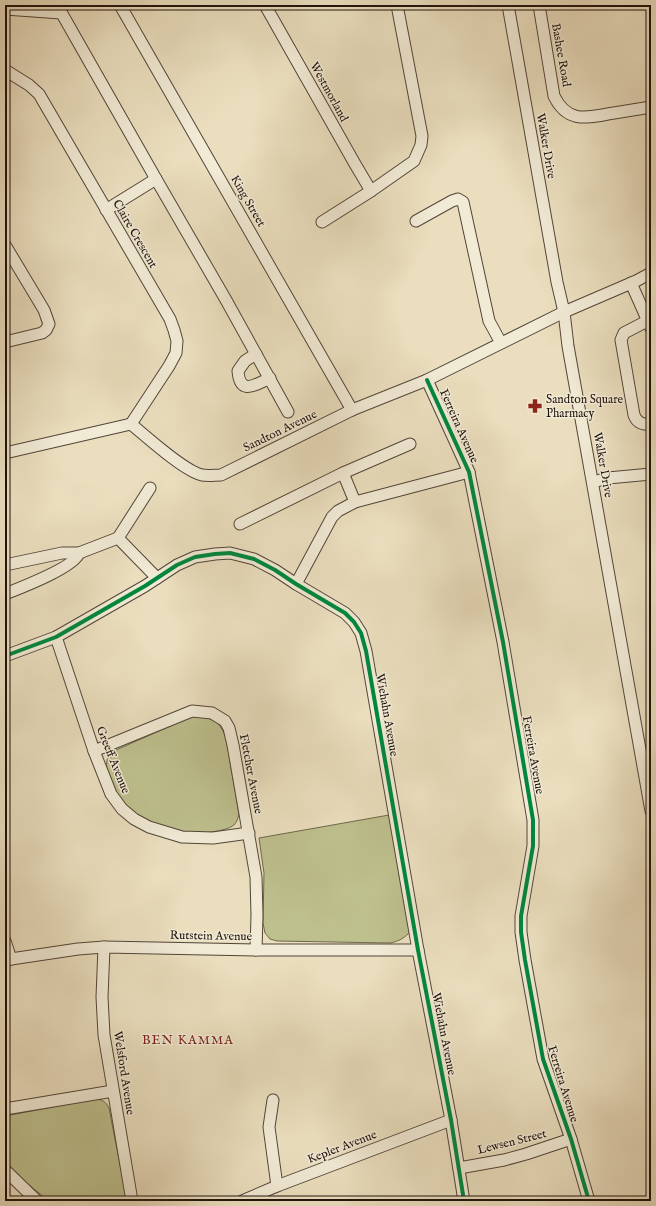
<svg xmlns="http://www.w3.org/2000/svg" width="656" height="1206" font-family="'IM FELL English',serif">
	<style>
		.green { fill: #bdbf8d; stroke: #6e684c }
		.lines { fill: none; stroke-linecap: round; stroke-linejoin: round }
		.minor-casing { stroke: #524538; stroke-width: 13 }
		.minor { stroke: #f1ead5; stroke-width: 11 }
		.cycleway-casing { stroke: #f1ead5; stroke-width: 6 }
		.cycleway { stroke: #00873e; stroke-width: 4 }
		.labels { text-anchor: middle; dominant-baseline: central; stroke-width: 3; stroke-linejoin: round; paint-order: stroke }
		.street-label { font-size: 12px; fill: #20120c; stroke: #f1ead5 }
		.poi-label { font-size: 12px; fill: #20120c; stroke: #f1ead5; text-anchor: start }
		.neighbourhood-label { font-size: 13px; letter-spacing: 1px; fill: #7a1f14; stroke: #f1ead5 }
	</style>
	<rect width="100%" height="100%" fill="#eadebe"/>
	<filter id="stains"><feTurbulence type="fractalNoise" baseFrequency=".005" numOctaves="4"/><feColorMatrix values="0 0 0 0 .2 0 0 0 0 .09 0 0 0 0 .02 0 0 0 .5 -.17"/></filter>
	<radialGradient id="worn" r=".72"><stop offset=".6" stop-color="#630" stop-opacity="0"/><stop offset="1" stop-color="#630" stop-opacity=".3"/></radialGradient>
	<g class="green">
		<path d="M 193,716 C 211,718 219,719 226,738 L 239,814 C 238,818 237,822 234,825 C 226,832 193,835 183,833 C 165,828 141,821 127,808 C 118,799 114,788 109,776 C 105,765 105,756 116,750 Z"/>
		<path d="M 389,815 L 411,931 C 404,938 400,941 390,943 L 277,941 L 270,939 L 265,933 L 263,923 L 264,873 L 259,838 Z"/>
		<path d="M 95,1099 C 102,1099 106,1102 109,1108 L 127,1201 L 49,1201 L 14,1173 L 5,1161 L 5,1116 Z"/>
	</g>
	<g class="lines">
		<defs>
			<g id="minor">
				<polyline points="57,5 156,179 226,300 288,412"/>
				<polyline points="120,5 352,410"/>
				<polyline points="265,5 355,164 371,191"/>
				<polyline points="508,5 557,282 564,312 568,346 651,811"/>
				<path d="M 539,5 L 554,96 C 568,125 589,117 614,113 C 626,111 639,109 651,107"/>
				<polyline points="5,9 61,13"/>
				<polyline points="5,70 29,85 39,94 170,319 174,330 177,341 176,353 169,366 131,424"/>
				<polyline points="106,210 156,179"/>
				<polyline points="416,221 452,201 458,199 463,202 489,321 501,343"/>
				<polyline points="322,222 371,191 414,161 421,145 422,136 397,5"/>
				<polyline points="5,245 44,310 49,324 46,330 42,333 5,342"/>
				<polyline points="631,283 651,328"/>
				<path d="M 651,319 L 624,333 L 621,340 L 634,415 C 637,423 643,425 651,424"/>
				<path d="M 256,354 L 245,361 L 238,371 C 240,396 255,385 270,378"/>
				<polyline points="427,380 469,472 503,642 533,820 533,846 521,916 521,932 525,960 543,1059 571,1139 589,1201"/>
				<path d="M 5,453 L 131,424 C 147,437 184,471 202,475 C 208,476 215,475 221,475 L 352,410 L 427,380 L 564,312 L 636,281 L 651,273"/>
				<polyline points="343,473 355,502"/>
				<polyline points="593,482 608,478 651,474"/>
				<polyline points="150,488 118,538 157,578"/>
				<polyline points="240,524 343,473 410,444"/>
				<polyline points="5,565 62,553 79,553 118,538"/>
				<polyline points="296,584 332,517 338,511 355,502 469,472"/>
				<path d="M 5,594 C 20,588 75,567 79,553"/>
				<polyline points="56,637 94,751 111,794 122,809 134,819 149,827 182,837 213,838 249,833"/>
				<polyline points="5,656 56,637 145,586 177,565 195,557 215,554 230,553 254,559 275,570 296,584 345,613 354,622 361,633 366,651 418,950 451,1120 464,1201"/>
				<polyline points="94,751 192,711 212,713 225,721 229,728 233,745 256,877 257,915 256,950"/>
				<polyline points="5,941 11,959"/>
				<polyline points="104,947 102,997 104,1035 132,1201"/>
				<polyline points="5,961 11,959 78,949 104,947 256,950 418,950"/>
				<polyline points="273,1100 269,1127 277,1186"/>
				<polyline points="5,1109 113,1091"/>
				<polyline points="459,1168 504,1160 526,1154 571,1139"/>
				<polyline points="5,1170 37,1201"/>
				<polyline points="242,1201 277,1186 451,1120"/>
			</g>
		</defs>
		<use href="#minor" class="minor-casing"/>
		<use href="#minor" class="minor"/>
		<defs>
			<g id="cycleway">
				<polyline points="427,380 469,472 503,642 533,820 533,846 521,916 521,932 525,960 543,1059 571,1139 589,1201"/>
				<polyline points="5,656 56,637 145,586 177,565 195,557 215,554 230,553 254,559 275,570 296,584 345,613 354,622 361,633 366,651 418,950 451,1120 464,1201"/>
			</g>
		</defs>
		<use href="#cycleway" class="cycleway-casing"/>
		<use href="#cycleway" class="cycleway"/>
	</g>
	<defs>
		<symbol id="pharmacy-bare" viewBox="-9 -9 18 18"><path d="M-2-6h4v4h4v4h-4v4h-4v-4h-4v-4h4Z" fill="#8f2418" stroke="#f1ead5" stroke-width="2.5" paint-order="stroke"/></symbol>
	</defs>
	<g fill-rule="evenodd">
		<use href="#pharmacy-bare" x="525" y="396" width="20" height="20"/>
	</g>
	<g class="labels">
		<g class="street-label">
			<text transform="translate(561 55) rotate(80)">Bashee Road</text>
			<text transform="translate(329 92) rotate(61)">Westmorland</text>
			<text transform="translate(546 146) rotate(80)">Walker Drive</text>
			<text transform="translate(248 201) rotate(60)">King Street</text>
			<text transform="translate(135 234) rotate(60)">Claire Crescent</text>
			<text transform="translate(459 426) rotate(66)">Ferreira Avenue</text>
			<text transform="translate(280 431) rotate(-26)">Sandton Avenue</text>
			<text transform="translate(603 465) rotate(80)">Walker Drive</text>
			<text transform="translate(387 715) rotate(80)">Wiehahn Avenue</text>
			<text transform="translate(533 755) rotate(80)">Ferreira Avenue</text>
			<text transform="translate(113 760) rotate(68)">Greeff Avenue</text>
			<text transform="translate(251 774) rotate(79)">Fletcher Avenue</text>
			<text transform="translate(211 936) rotate(1)">Rutstein Avenue</text>
			<text transform="translate(444 1034) rotate(79)">Wiehahn Avenue</text>
			<text transform="translate(124 1073) rotate(81)">Welsford Avenue</text>
			<text transform="translate(563 1084) rotate(73)">Ferreira Avenue</text>
			<text transform="translate(512 1142) rotate(-14)">Lewsen Street</text>
			<text transform="translate(342 1147) rotate(-21)">Kepler Avenue</text>
		</g>
		<g class="poi-label">
			<text x="546" y="399">Sandton Square<tspan x="546" dy="14">Pharmacy</tspan></text>
		</g>
		<g class="neighbourhood-label">
			<text x="188" y="1040">BEN KAMMA</text>
		</g>
	</g>
	<rect width="656" height="1206" fill="none" stroke="#eadebe" stroke-width="20"/>
	<rect x="6" y="6" width="644" height="1194" fill="none" stroke="#20120c" stroke-width="2"/>
	<rect x="10" y="10" width="636" height="1186" fill="none" stroke="#20120c"/>
	<rect width="100%" height="100%" filter="url(#stains)"/>
	<rect width="100%" height="100%" fill="url(#worn)"/>
</svg>
